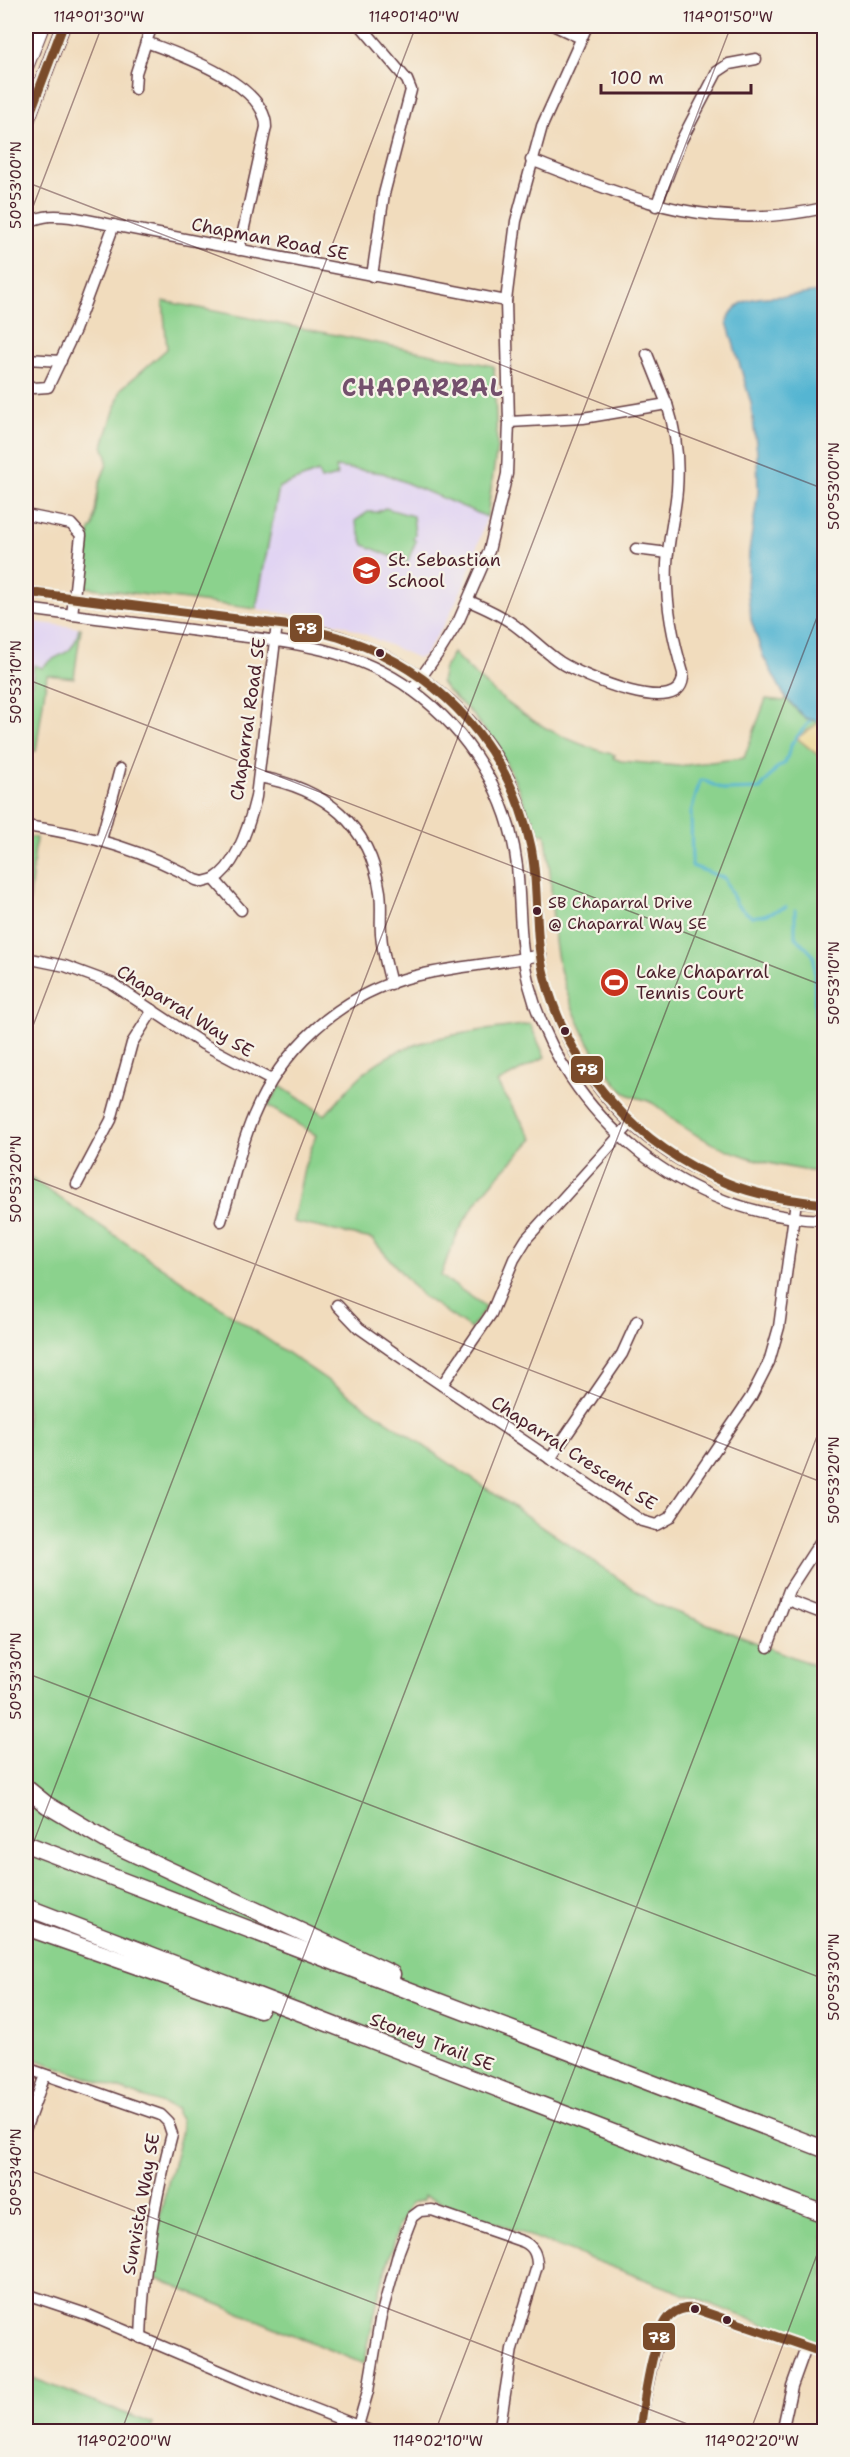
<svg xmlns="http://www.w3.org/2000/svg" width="850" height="2457" font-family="'Shantell Sans',sans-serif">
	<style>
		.built { fill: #e1d4f3 }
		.green { fill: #8bd28d; stroke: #6a785c; stroke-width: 1.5 }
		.sand { fill: #eeda9e; stroke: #9c7c64; stroke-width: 1.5 }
		.water { fill: #54b5d2; stroke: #4f6a7e; stroke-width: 1.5 }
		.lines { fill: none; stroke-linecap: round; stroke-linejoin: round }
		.stream { stroke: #54b5d2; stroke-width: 3 }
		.minor-casing { stroke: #633b41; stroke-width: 13 }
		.major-casing { stroke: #633b41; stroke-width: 16 }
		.highway-casing { stroke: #633b41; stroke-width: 19 }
		.minor { stroke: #fff; stroke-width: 10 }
		.major { stroke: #fff; stroke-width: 14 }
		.highway { stroke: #fff; stroke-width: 16 }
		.bus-1-casing { stroke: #f7f3e8; stroke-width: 14 }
		.bus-1 { stroke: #7a4b2a; stroke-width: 9 }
		.ticks { fill: none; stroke: #4a1f2b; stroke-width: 1.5; stroke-opacity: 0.45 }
		.bus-dot { fill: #4a1f2b; stroke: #f7f3e8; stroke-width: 2 }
		.labels { text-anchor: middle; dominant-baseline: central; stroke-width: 4.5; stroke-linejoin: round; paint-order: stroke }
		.bus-label { font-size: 16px; fill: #4a1f2b; stroke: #f7f3e8; text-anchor: start }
		.street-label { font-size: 18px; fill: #4a1f2b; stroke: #f7f3e8 }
		.poi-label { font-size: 18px; fill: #4a1f2b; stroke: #f7f3e8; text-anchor: start }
		.district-label { font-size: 24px; font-weight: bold; letter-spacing: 1.5px; fill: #74506d; stroke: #f7f3e8 }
		.line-badge { stroke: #f7f3e8; stroke-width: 2 }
		.badge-label { font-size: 16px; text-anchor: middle; font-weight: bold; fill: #fff }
		.neatline { fill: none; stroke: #4a1f2b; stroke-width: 2 }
		.ticks-label { font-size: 15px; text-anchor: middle; fill: #4a1f2b }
	</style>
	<rect width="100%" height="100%" fill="#f7f3e8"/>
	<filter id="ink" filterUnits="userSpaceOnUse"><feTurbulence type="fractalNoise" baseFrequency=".0167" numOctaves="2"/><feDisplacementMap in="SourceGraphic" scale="12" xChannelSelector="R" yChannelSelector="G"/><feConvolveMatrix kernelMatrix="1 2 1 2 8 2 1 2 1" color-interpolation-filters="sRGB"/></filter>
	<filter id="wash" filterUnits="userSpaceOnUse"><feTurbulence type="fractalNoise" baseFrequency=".008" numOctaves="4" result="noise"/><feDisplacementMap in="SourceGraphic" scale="24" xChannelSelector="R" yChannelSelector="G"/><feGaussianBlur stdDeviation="1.35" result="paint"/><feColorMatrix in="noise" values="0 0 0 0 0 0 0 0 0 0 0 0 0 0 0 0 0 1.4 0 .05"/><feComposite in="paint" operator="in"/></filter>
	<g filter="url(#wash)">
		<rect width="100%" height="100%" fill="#f1dcbd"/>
		<g class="built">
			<polygon points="333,466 383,473 487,517 464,585 448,618 424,656 418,658 344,625 296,615 256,609 279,487"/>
			<polygon points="26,621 81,628 74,678 47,675 36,751 33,752 26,751"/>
		</g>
		<g class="green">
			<polygon points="163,301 494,366 497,447 487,517 383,473 336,467 337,476 321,480 318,472 279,487 256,609 85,587 84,575 90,530 93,527 99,484 107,464 107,456 103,446 121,389 167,349"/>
			<polygon points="385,508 413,516 415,534 413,539 416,541 407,563 364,545 355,521 368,512 377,512"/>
			<path d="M 79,628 L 81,628 L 74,678 L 47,675 L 36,751 L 26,751 L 26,728 L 34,665 L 42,668 C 57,650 73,661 79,628 Z"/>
			<path d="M 453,653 C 502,704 546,737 615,755 L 613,758 L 621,761 L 678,766 L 744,758 L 766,699 L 784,701 L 786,699 L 805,718 L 820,722 L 824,729 L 824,1173 C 772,1166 724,1155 679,1124 C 671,1118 663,1110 654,1104 C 644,1097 630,1099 622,1090 C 593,1058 572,1014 561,973 C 549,928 554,879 545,833 L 534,835 C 523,791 502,750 473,715 C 463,704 448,694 441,682 L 444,668 Z"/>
			<polygon points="26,836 36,838 26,932"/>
			<path d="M 530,1024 L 545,1057 L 497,1083 L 533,1139 C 488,1186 461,1211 441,1276 L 486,1307 L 471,1329 L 421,1295 L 372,1239 L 293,1222 L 304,1168 L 316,1135 L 268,1106 L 280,1086 L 325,1115 C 341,1097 355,1079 374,1065 C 418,1034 478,1032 530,1024 Z"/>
			<polygon points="26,1175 656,1604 824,1669 824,2347 424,2196 423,2200 410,2204 399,2226 379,2293 364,2364 152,2277 160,2214 182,2130 180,2119 176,2114 177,2109 26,2056"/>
			<polygon points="27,2376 153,2424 150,2431 26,2431"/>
		</g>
		<polygon class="sand" points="820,722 824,729 824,760 797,738"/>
		<path class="water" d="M 824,291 L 824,729 L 820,722 L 805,718 L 785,697 L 763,656 L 751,620 L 747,588 L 749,552 L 758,492 L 757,452 L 751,403 L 727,322 C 736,295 763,297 787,296 C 799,295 812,293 824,291 Z"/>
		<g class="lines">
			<g class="stream">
				<polyline points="786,907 764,915 752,917 737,905 724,878 692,866 691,812 700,781 703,780 725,790 760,789 777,768 785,763 792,743 810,721"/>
				<polyline points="795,910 795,936 814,956 815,1015 824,1033"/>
			</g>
		</g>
	</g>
	<g filter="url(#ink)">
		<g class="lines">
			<defs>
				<g id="minor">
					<path d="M 152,26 L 146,42 C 179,54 266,84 266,127 L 239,250"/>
					<polyline points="361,26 407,80 411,90 384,194 372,276"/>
					<polyline points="555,26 581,38"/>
					<polyline points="135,89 136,73 146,42"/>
					<path d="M 531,160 C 635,200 711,233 824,208"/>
					<polyline points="656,206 681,141 717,72 729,64 756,59"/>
					<path d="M 29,222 C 44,215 55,215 71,217 L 506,301"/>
					<polyline points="647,354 667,404"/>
					<polyline points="26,362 27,359 61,361"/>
					<polyline points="26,384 34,388 48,387 75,330 114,225"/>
					<polyline points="26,515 71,524 81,535 72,615"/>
					<polyline points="636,549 668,553"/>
					<path d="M 26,592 L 300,627 C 414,648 509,729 531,847 C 539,890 534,935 545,978 C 579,1109 690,1196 824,1204"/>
					<path d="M 469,601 C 483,607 497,613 510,622 C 528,634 542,650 560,662 C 579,674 686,723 683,673 C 672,637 665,602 667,564 C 668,539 675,515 677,490 C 679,462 676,431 667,404 L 583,418 L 509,422"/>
					<path d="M 26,609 C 86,617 146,624 206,632 C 278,641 351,645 412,690 C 469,731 509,796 517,866 C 521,906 519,946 529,985 C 564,1118 687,1217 824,1220"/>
					<polyline points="412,690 441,649 459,620 489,551 507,474 509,422 506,301 516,221 542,126 587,26"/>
					<path d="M 259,777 C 324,788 370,824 380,892 C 382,906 380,920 381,934 C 382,951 387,967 391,984"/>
					<path d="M 26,826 C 86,834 143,849 196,880 L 203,882 L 214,879 L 241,910"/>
					<polyline points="101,840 120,769"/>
					<path d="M 214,879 C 237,866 250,822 256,797 L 277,624"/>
					<polyline points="26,958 65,966 111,983 203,1044 271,1080"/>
					<polyline points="77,1184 111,1120 132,1043 153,1010"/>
					<path d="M 221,1221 C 232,1187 239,1150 253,1117 C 281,1050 339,995 411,977 C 453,966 498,964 541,955"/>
					<polyline points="337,1305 359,1328 393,1352 642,1521 656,1525 669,1518 751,1397 769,1362 779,1327 796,1201"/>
					<polyline points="442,1385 491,1314 514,1259 527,1238 631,1123"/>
					<polyline points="550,1459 622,1354 637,1321"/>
					<polyline points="785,1599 824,1614"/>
					<polyline points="768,1647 789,1590 824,1536"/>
					<path d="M 26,2068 L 161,2115 L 168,2122 L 172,2134 C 154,2201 143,2268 141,2338"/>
					<polyline points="26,2127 45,2075"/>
					<polyline points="26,2294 86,2314 246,2382 373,2432"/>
					<path d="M 358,2426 L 368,2391 L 380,2320 L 399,2251 L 412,2217 L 420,2211 L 432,2210 L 524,2242 C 534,2247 537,2255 537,2266 L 512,2349 L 499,2432"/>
					<path d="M 640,2432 C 643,2407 655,2336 668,2318 C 674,2310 683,2308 693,2308 L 824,2353"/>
					<polyline points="782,2432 792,2386 806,2347"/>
				</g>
				<g id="major">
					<polyline points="26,67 42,26"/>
					<polyline points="26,124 63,26"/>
				</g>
				<g id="highway">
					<polyline points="26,1788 47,1805 111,1843 392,1974"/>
					<polyline points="26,1844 824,2149"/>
					<polyline points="26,1907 824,2214"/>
					<polyline points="26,1927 260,2009"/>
				</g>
			</defs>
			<use href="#minor" class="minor-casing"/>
			<use href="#major" class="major-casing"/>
			<use href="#highway" class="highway-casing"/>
			<use href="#minor" class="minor"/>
			<use href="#major" class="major"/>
			<use href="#highway" class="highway"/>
			<defs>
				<g id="bus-1">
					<polyline points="26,124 63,26"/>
					<path d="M 26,592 L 300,627 C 328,634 356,641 381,654 C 459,692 513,763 531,847 C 540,890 533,935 545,978 C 570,1072 637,1146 727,1183 C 758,1196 791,1200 824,1204"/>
					<path d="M 640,2432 C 643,2407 653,2331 671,2315 C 677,2309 685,2308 693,2308 L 824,2353"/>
				</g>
			</defs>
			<use href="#bus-1" class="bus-1-casing"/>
			<use href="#bus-1" class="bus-1"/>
		</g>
	</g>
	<path class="ticks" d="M 26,182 L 824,489M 26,225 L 102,26M 26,679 L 824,986M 26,1044 L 416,26M 26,1176 L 824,1483M 26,1673 L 824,1979M 26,1862 L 731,26M 26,2169 L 708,2432M 121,2432 L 824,599M 435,2432 L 824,1418M 750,2432 L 824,2236"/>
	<defs>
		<symbol id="school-disc" viewBox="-11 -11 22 22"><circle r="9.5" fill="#c8321e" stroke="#f7f3e8"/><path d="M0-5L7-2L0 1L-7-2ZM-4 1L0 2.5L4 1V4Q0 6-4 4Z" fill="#fff"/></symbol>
		<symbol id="stadium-disc" viewBox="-11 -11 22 22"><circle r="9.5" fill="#c8321e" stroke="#f7f3e8"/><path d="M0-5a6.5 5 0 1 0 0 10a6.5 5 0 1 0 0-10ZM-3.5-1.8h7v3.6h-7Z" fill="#fff"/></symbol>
	</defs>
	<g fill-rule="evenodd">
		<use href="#school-disc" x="350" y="554" width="33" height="33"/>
		<use href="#stadium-disc" x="598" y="966" width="33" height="33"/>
	</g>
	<g class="bus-dot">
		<circle cx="380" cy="653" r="5"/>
		<circle cx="537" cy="911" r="5"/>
		<circle cx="565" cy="1031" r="5"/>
		<circle cx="695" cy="2309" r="5"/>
		<circle cx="727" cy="2320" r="5"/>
	</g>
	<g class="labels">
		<g class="bus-label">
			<text x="548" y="902">SB Chaparral Drive<tspan x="548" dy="21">@ Chaparral Way SE</tspan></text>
		</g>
		<g class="street-label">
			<text transform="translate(270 239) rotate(11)">Chapman Road SE</text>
			<text transform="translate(248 719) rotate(-82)">Chaparral Road SE</text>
			<text transform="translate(185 1011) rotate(32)">Chaparral Way SE</text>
			<text transform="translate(574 1453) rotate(33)">Chaparral Crescent SE</text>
			<text transform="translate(432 2042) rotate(21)">Stoney Trail SE</text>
			<text transform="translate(141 2204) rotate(-80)">Sunvista Way SE</text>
		</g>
		<g class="poi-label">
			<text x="388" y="560">St. Sebastian<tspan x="388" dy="21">School</tspan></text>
			<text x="636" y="972">Lake Chaparral<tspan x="636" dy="21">Tennis Court</tspan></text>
		</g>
		<g class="district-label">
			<text x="423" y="388">CHAPARRAL</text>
		</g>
	</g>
	<g class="line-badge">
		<rect x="289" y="614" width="34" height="29" rx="6" fill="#7a4b2a"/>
		<rect x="570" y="1055" width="34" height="29" rx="6" fill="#7a4b2a"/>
		<rect x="642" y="2322" width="34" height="29" rx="6" fill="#7a4b2a"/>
	</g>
	<g class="badge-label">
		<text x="306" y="634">78</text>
		<text x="587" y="1075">78</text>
		<text x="659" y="2343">78</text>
	</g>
	<rect width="850" height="2457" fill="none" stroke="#f7f3e8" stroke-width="66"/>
	<path d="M601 84v9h150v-9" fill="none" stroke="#4a1f2b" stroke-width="3"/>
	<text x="610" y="84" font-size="18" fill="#4a1f2b" stroke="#f7f3e8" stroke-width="4.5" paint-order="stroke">100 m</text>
	<rect x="33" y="33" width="784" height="2391" class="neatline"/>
	<g class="ticks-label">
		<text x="99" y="22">114°01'30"W</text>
		<text x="414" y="22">114°01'40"W</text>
		<text x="728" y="22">114°01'50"W</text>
		<text transform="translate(16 185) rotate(-90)" y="5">50°53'00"N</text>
		<text transform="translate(834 486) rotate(-90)" y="5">50°53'00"N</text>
		<text transform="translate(16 682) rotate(-90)" y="5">50°53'10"N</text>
		<text transform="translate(834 983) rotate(-90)" y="5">50°53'10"N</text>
		<text transform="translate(16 1179) rotate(-90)" y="5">50°53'20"N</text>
		<text transform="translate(834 1480) rotate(-90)" y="5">50°53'20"N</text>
		<text transform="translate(16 1676) rotate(-90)" y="5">50°53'30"N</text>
		<text transform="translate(834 1977) rotate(-90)" y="5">50°53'30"N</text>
		<text transform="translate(16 2172) rotate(-90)" y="5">50°53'40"N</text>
		<text x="124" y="2446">114°02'00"W</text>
		<text x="438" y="2446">114°02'10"W</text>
		<text x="752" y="2446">114°02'20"W</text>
	</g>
</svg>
